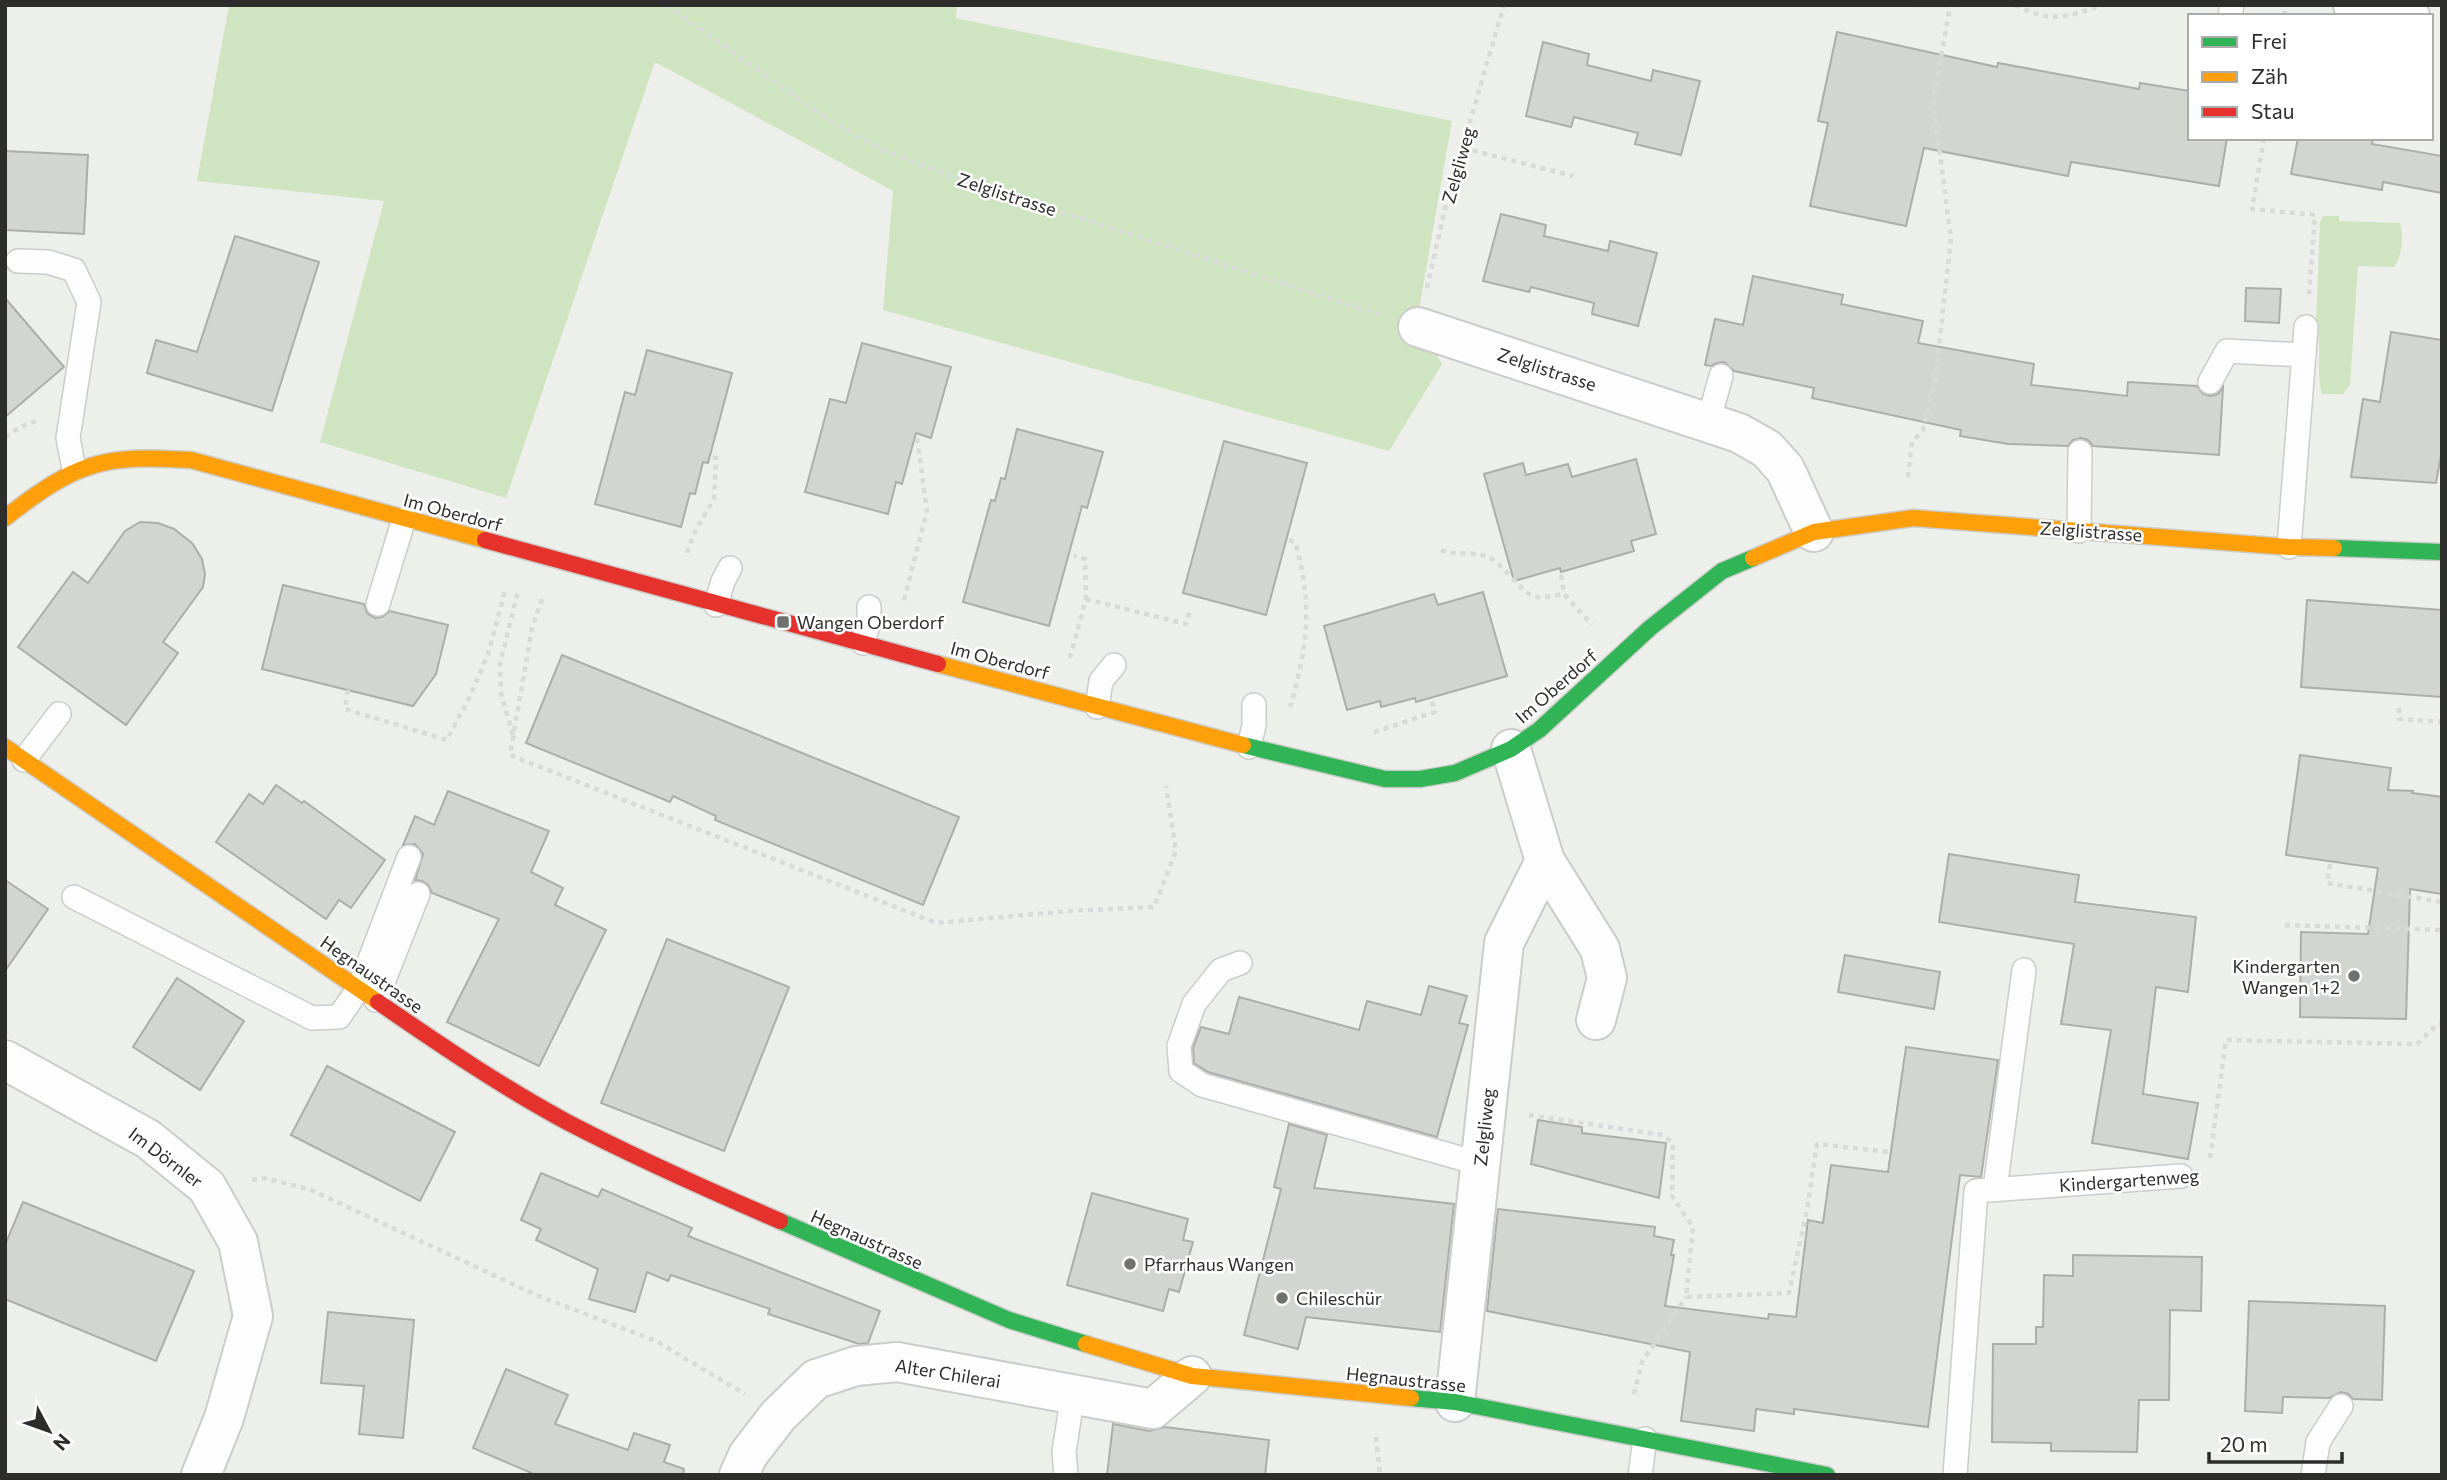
<svg xmlns="http://www.w3.org/2000/svg" width="2447" height="1480" font-family="Commissioner,sans-serif">
	<style>
		.green { fill: #cfe5c2 }
		.building { fill: #d3d5d1; stroke: #adaeab; stroke-width: 2 }
		.lines { fill: none; stroke-linecap: round; stroke-linejoin: round }
		.lane-casing { stroke: #cbcdca; stroke-width: 26 }
		.street-casing { stroke: #cbcdca; stroke-width: 42 }
		.fast-casing { stroke: #cbcdca; stroke-width: 19 }
		.slow-casing { stroke: #cbcdca; stroke-width: 19 }
		.jam-casing { stroke: #cbcdca; stroke-width: 19 }
		.path { stroke: #d9dad9; stroke-width: 4.5; stroke-dasharray: 5 5; stroke-linecap: butt }
		.lane { stroke: #fcfdfc; stroke-width: 23 }
		.street { stroke: #fcfdfc; stroke-width: 38 }
		.fast { stroke: #30b455; stroke-width: 16 }
		.slow { stroke: #ff9f0a; stroke-width: 16 }
		.jam { stroke: #e5322d; stroke-width: 16 }
		.poi-dot { fill: #70726f; stroke: #fff; stroke-width: 2.5 }
		.labels { text-anchor: middle; dominant-baseline: central; stroke-width: 5; stroke-linejoin: round; paint-order: stroke }
		.street-label { font-size: 18px; fill: #2d2e2c; stroke: #fff }
		.poi-label { font-size: 18px; fill: #2d2e2c; stroke: #fff; text-anchor: start }
	</style>
	<rect width="100%" height="100%" fill="#edefeb"/>
	<g class="green">
		<polygon points="229,5 957,5 956,18 1452,121 1414,338 1430,343 1442,364 1389,451 883,310 893,191 655,62 506,498 320,442 384,201 197,181"/>
		<path d="M 2323,216 L 2339,216 L 2339,221 L 2400,223 C 2404,238 2402,255 2394,267 L 2358,266 L 2350,385 L 2343,394 L 2322,394 C 2315,370 2323,347 2316,324 L 2320,222 Z"/>
	</g>
	<g class="building">
		<polygon points="1837,32 1997,67 1998,63 2139,89 2140,83 2190,91 2190,138 2227,138 2219,186 2071,162 2068,176 1924,148 1906,226 1810,206 1828,123 1818,121"/>
		<polygon points="1543,42 1589,54 1587,65 1651,81 1653,70 1700,81 1681,155 1635,144 1638,133 1574,117 1571,127 1526,116"/>
		<polygon points="2298,138 2373,138 2372,144 2442,156 2442,193 2383,182 2382,190 2291,174"/>
		<polygon points="5,151 88,155 84,234 5,230"/>
		<polygon points="1501,214 1546,225 1544,236 1608,251 1610,241 1657,253 1638,326 1592,314 1594,303 1531,287 1529,292 1483,281"/>
		<polygon points="235,236 319,262 272,411 147,373 156,340 197,352"/>
		<polygon points="1753,276 1843,295 1841,304 1923,321 1918,343 2034,364 2031,385 2127,396 2128,382 2197,386 2203,394 2210,396 2218,394 2223,387 2219,455 2093,446 2088,440 2081,438 2073,440 2068,446 2008,444 1960,436 1961,430 1812,398 1814,388 1734,371 1724,362 1717,363 1711,366 1705,365 1715,319 1743,325"/>
		<polygon points="2246,288 2281,289 2279,323 2245,321"/>
		<polygon points="5,298 64,367 5,417"/>
		<polygon points="2391,332 2442,340 2442,450 2436,483 2351,477 2363,399 2380,402"/>
		<polygon points="862,343 951,367 931,438 916,433 902,484 896,482 888,514 805,492 830,399 846,403"/>
		<polygon points="647,350 732,373 708,463 703,462 695,494 690,493 681,527 595,504 625,392 635,395"/>
		<polygon points="1017,429 1103,452 1087,508 1082,506 1049,626 963,602 991,500 995,501 1001,478 1005,479"/>
		<polygon points="1224,441 1307,463 1266,615 1183,593"/>
		<polygon points="1636,459 1656,534 1631,541 1634,551 1561,572 1560,568 1514,581 1484,474 1523,463 1526,475 1568,464 1572,477"/>
		<polygon points="140,522 158,523 174,529 192,543 202,559 205,574 203,587 163,642 178,653 126,725 18,647 73,572 88,583 125,531"/>
		<polygon points="283,585 364,604 367,613 375,618 382,617 390,611 448,625 436,674 413,706 262,669"/>
		<polygon points="1483,592 1507,676 1416,702 1415,698 1381,707 1380,701 1347,710 1324,626 1434,594 1438,605"/>
		<polygon points="2307,600 2442,610 2442,697 2301,687"/>
		<polygon points="562,655 959,817 923,905 715,820 716,816 673,796 670,802 526,743"/>
		<polygon points="2300,755 2391,768 2388,790 2413,791 2412,793 2442,797 2442,894 2410,889 2406,1019 2300,1017 2301,932 2368,934 2378,868 2286,855"/>
		<polygon points="276,785 302,803 304,801 385,860 351,908 339,900 326,919 216,842 249,794 263,804"/>
		<polygon points="448,791 549,831 531,872 563,888 555,905 606,930 539,1066 447,1022 499,919 432,893 428,885 422,881 415,880 423,854 415,844 403,845 415,816 434,825"/>
		<polygon points="1949,854 2079,875 2075,902 2196,917 2188,992 2156,987 2143,1094 2198,1103 2188,1159 2092,1143 2111,1030 2061,1024 2074,944 1939,922"/>
		<polygon points="5,880 48,909 5,971"/>
		<polygon points="667,939 789,987 724,1151 601,1103"/>
		<polygon points="1845,955 1940,972 1934,1009 1838,992"/>
		<polygon points="177,978 244,1021 200,1090 133,1047"/>
		<polygon points="1429,986 1467,996 1459,1023 1468,1025 1437,1137 1208,1072 1194,1063 1193,1048 1201,1027 1229,1034 1239,997 1359,1030 1367,1001 1421,1015"/>
		<polygon points="1906,1047 1998,1060 1981,1177 1960,1175 1928,1427 1794,1409 1794,1414 1756,1409 1754,1431 1681,1421 1690,1352 1487,1311 1498,1209 1655,1227 1654,1236 1674,1240 1671,1255 1674,1255 1665,1306 1768,1319 1769,1314 1796,1317 1808,1220 1823,1223 1831,1165 1888,1172"/>
		<polygon points="327,1066 455,1132 420,1201 291,1135"/>
		<polygon points="1538,1120 1582,1127 1582,1133 1666,1143 1659,1198 1531,1164"/>
		<polygon points="1289,1124 1327,1135 1314,1188 1454,1204 1440,1332 1306,1317 1298,1349 1244,1335 1281,1189 1274,1187"/>
		<polygon points="541,1173 598,1197 602,1189 692,1228 688,1236 880,1311 868,1343 859,1344 768,1314 770,1309 671,1275 668,1281 647,1272 635,1312 589,1299 598,1269 536,1240 541,1229 521,1220"/>
		<polygon points="1092,1193 1188,1219 1183,1240 1193,1242 1179,1292 1169,1289 1163,1311 1067,1285"/>
		<polygon points="23,1202 194,1271 156,1361 5,1299 5,1245"/>
		<polygon points="2073,1255 2202,1257 2201,1311 2170,1310 2169,1400 2139,1400 2137,1452 2051,1451 2051,1443 1992,1442 1993,1344 2036,1344 2036,1327 2043,1327 2044,1275 2073,1276"/>
		<polygon points="2249,1301 2385,1306 2382,1400 2353,1399 2348,1394 2341,1392 2329,1398 2283,1397 2282,1413 2245,1411"/>
		<polygon points="328,1312 414,1320 403,1438 359,1434 364,1386 321,1383"/>
		<polygon points="506,1369 568,1395 555,1424 628,1450 634,1433 670,1445 664,1462 684,1469 683,1475 536,1475 473,1448"/>
		<polygon points="1113,1424 1149,1431 1165,1427 1269,1440 1265,1475 1107,1475"/>
	</g>
	<g class="lines">
		<defs>
			<g id="lane">
				<polyline points="2230,16 2232,5"/>
				<polyline points="18,261 48,262 74,270 89,302 68,438 74,469"/>
				<polyline points="2210,382 2227,351 2304,355"/>
				<polyline points="1708,423 1721,376"/>
				<polyline points="2079,531 2080,452"/>
				<polyline points="2289,547 2306,327"/>
				<polyline points="378,604 404,519"/>
				<polyline points="716,605 723,581 730,568"/>
				<polyline points="863,643 869,621 869,607"/>
				<polyline points="1097,707 1101,681 1114,665"/>
				<polyline points="1249,747 1254,725 1254,705"/>
				<polyline points="24,760 59,714"/>
				<polyline points="74,897 312,1018 339,1017 359,988 409,857"/>
				<polyline points="1240,963 1221,970 1194,1004 1179,1046 1181,1071 1202,1085 1481,1164"/>
				<polyline points="376,1000 418,894"/>
				<polyline points="1995,1189 2024,970"/>
				<polyline points="1066,1475 1064,1452 1073,1394"/>
				<polyline points="1640,1475 1645,1439"/>
				<polyline points="1955,1475 1976,1191 2181,1176"/>
				<polyline points="2313,1475 2318,1442 2341,1406"/>
			</g>
			<g id="street">
				<polyline points="2353,5 2410,16"/>
				<polyline points="1418,327 1739,433 1767,449 1785,469 1814,532"/>
				<polyline points="1511,749 1545,861 1600,949 1607,978 1596,1020"/>
				<polyline points="5,1060 148,1139 207,1187 238,1242 253,1316 224,1418 201,1475"/>
				<polyline points="1455,1402 1504,943 1545,861"/>
				<polyline points="739,1475 748,1455 778,1416 816,1379 856,1366 897,1362 1153,1409 1192,1376"/>
			</g>
			<g id="fast">
				<polyline points="2334,548 2442,552"/>
				<polyline points="1243,745 1385,779 1420,779 1455,773 1511,749 1539,730 1650,628 1722,571 1753,558"/>
				<polyline points="780,1221 1009,1320 1086,1344"/>
				<polyline points="1411,1398 1455,1402 1827,1475"/>
			</g>
			<g id="slow">
				<path d="M 5,518 C 75,463 102,454 191,460 L 485,540"/>
				<polyline points="1753,558 1814,532 1913,518 2289,547 2334,548"/>
				<polyline points="938,664 1243,745"/>
				<polyline points="5,747 378,1002"/>
				<polyline points="1086,1344 1192,1376 1411,1398"/>
			</g>
			<g id="jam">
				<polyline points="485,540 938,664"/>
				<path d="M 378,1002 C 439,1044 502,1087 567,1122 C 636,1158 708,1190 780,1221"/>
			</g>
		</defs>
		<use href="#lane" class="lane-casing"/>
		<use href="#street" class="street-casing"/>
		<use href="#fast" class="fast-casing"/>
		<use href="#slow" class="slow-casing"/>
		<use href="#jam" class="jam-casing"/>
		<g class="path">
			<polyline points="666,5 827,119 882,150 956,178 1381,315"/>
			<polyline points="1913,5 1958,5"/>
			<path d="M 2015,5 C 2052,23 2064,18 2102,5"/>
			<polyline points="2284,16 2286,5"/>
			<polyline points="2264,138 2252,209 2315,215 2309,294"/>
			<polyline points="1463,148 1573,176"/>
			<polyline points="1427,288 1446,204 1504,5"/>
			<polyline points="5,437 22,426 37,421"/>
			<polyline points="1908,477 1912,442 1923,430 1935,382 1951,239 1933,100 1950,7"/>
			<path d="M 1289,540 L 1295,542 C 1313,604 1308,646 1290,707"/>
			<path d="M 1441,550 C 1455,556 1471,551 1485,556 C 1506,563 1519,594 1537,597 C 1545,598 1556,595 1564,594"/>
			<polyline points="687,553 695,531 714,499 716,458 712,457"/>
			<polyline points="1561,575 1564,594 1592,625"/>
			<polyline points="542,599 532,628 510,755 936,923 1069,911 1154,907 1176,851 1166,786"/>
			<polyline points="1086,599 1186,624 1190,610"/>
			<polyline points="904,600 927,511 917,438"/>
			<polyline points="1070,658 1086,599 1085,559 1074,556"/>
			<polyline points="348,690 345,709 447,740 471,694 488,654 506,588"/>
			<polyline points="2399,708 2399,719 2442,722"/>
			<polyline points="1374,732 1435,712 1432,701"/>
			<polyline points="513,735 501,693 500,664 518,591"/>
			<polyline points="2330,864 2327,883 2442,902"/>
			<polyline points="2285,925 2442,930"/>
			<polyline points="1529,1115 1663,1135 1673,1143 1672,1196 1693,1227 1686,1297 1789,1293 1807,1210 1817,1144 1889,1152"/>
			<polyline points="2210,1158 2226,1040 2417,1044 2438,1024 2442,1024"/>
			<polyline points="252,1180 263,1178 309,1189 536,1295 656,1341 745,1394"/>
			<polyline points="1634,1394 1642,1362 1686,1297"/>
			<polyline points="1376,1437 1380,1475"/>
		</g>
		<use href="#lane" class="lane"/>
		<use href="#street" class="street"/>
		<use href="#fast" class="fast"/>
		<use href="#slow" class="slow"/>
		<use href="#jam" class="jam"/>
	</g>
	<g class="poi-dot">
		<rect x="776" y="615" width="14" height="14" rx="3.5"/>
		<circle cx="2354" cy="976" r="7"/>
		<circle cx="1130" cy="1264" r="7"/>
		<circle cx="1282" cy="1298" r="7"/>
	</g>
	<g class="labels">
		<g class="street-label">
			<text transform="translate(1458 165) rotate(-74)">Zelgliweg</text>
			<text transform="translate(1007 194) rotate(18)">Zelglistrasse</text>
			<text transform="translate(1547 369) rotate(18)">Zelglistrasse</text>
			<text transform="translate(453 512) rotate(15)">Im Oberdorf</text>
			<text transform="translate(2091 531) rotate(4)">Zelglistrasse</text>
			<text transform="translate(1000 660) rotate(15)">Im Oberdorf</text>
			<text transform="translate(1556 686) rotate(-41)">Im Oberdorf</text>
			<text transform="translate(372 974) rotate(35)">Hegnaustrasse</text>
			<text transform="translate(1484 1127) rotate(-84)">Zelgliweg</text>
			<text transform="translate(166 1157) rotate(37)">Im Dörnler</text>
			<text transform="translate(2129 1180) rotate(-4)">Kindergartenweg</text>
			<text transform="translate(867 1239) rotate(24)">Hegnaustrasse</text>
			<text transform="translate(948 1373) rotate(9)">Alter Chilerai</text>
			<text transform="translate(1406 1379) rotate(6)">Hegnaustrasse</text>
		</g>
		<g class="poi-label">
			<text x="797" y="622">Wangen Oberdorf</text>
			<text x="2340" y="966" text-anchor="end">Kindergarten<tspan x="2340" dy="21">Wangen 1+2</tspan></text>
			<text x="1144" y="1264">Pfarrhaus Wangen</text>
			<text x="1296" y="1298">Chileschür</text>
		</g>
	</g>
	<rect width="2447" height="1480" fill="none" stroke="#2d2e2c" stroke-width="14"/>
	<rect x="2188" y="14" width="245" height="126" fill="#ffffff" stroke="#ababab" stroke-width="2"/>
	<rect x="2202" y="37" width="35" height="10" fill="#30b455" stroke="#ababab" stroke-width="2"/>
	<text x="2251" y="49" font-size="21" fill="#2d2e2c">Frei</text>
	<rect x="2202" y="72" width="35" height="10" fill="#ff9f0a" stroke="#ababab" stroke-width="2"/>
	<text x="2251" y="84" font-size="21" fill="#2d2e2c">Zäh</text>
	<rect x="2202" y="107" width="35" height="10" fill="#e5322d" stroke="#ababab" stroke-width="2"/>
	<text x="2251" y="119" font-size="21" fill="#2d2e2c">Stau</text>
	<g transform="translate(49 1431) rotate(131)" stroke="#ffffff" stroke-width="5" paint-order="stroke">
	<path d="M0-5L12 26L0 18L-12 26Z" fill="#2d2e2c"/>
	<text y="-10" font-size="19" font-weight="bold" text-anchor="middle" fill="#2d2e2c">N</text>
	</g>
	<path d="M2209 1452v10h133v-10" fill="none" stroke="#2d2e2c" stroke-width="3.5"/>
	<text x="2220" y="1452" font-size="21" fill="#2d2e2c" stroke="#ffffff" stroke-width="5" paint-order="stroke">20 m</text>
</svg>
